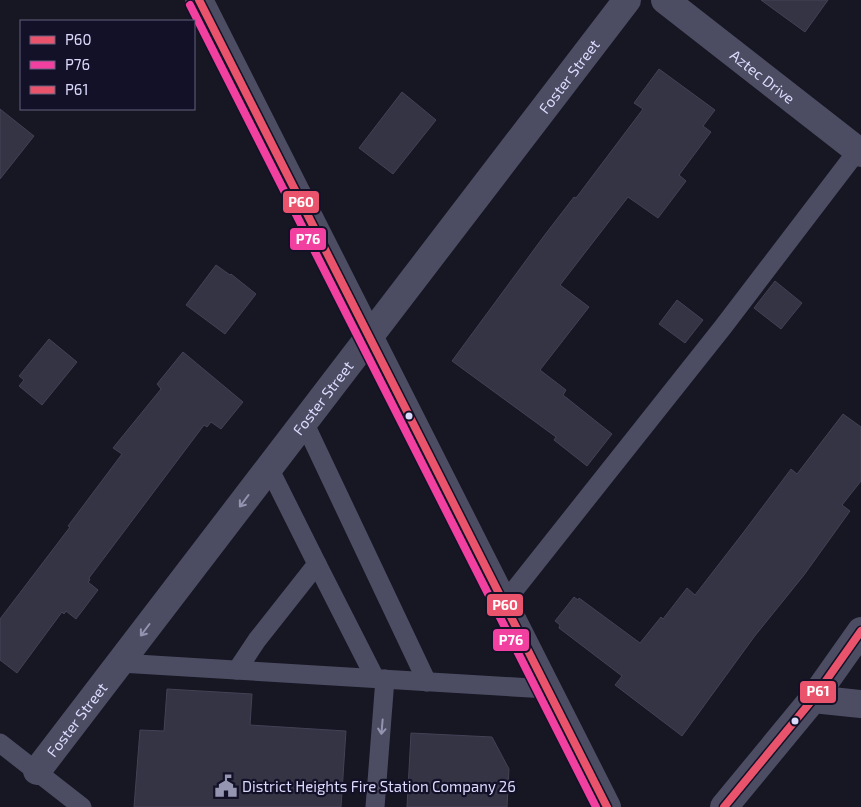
<svg xmlns="http://www.w3.org/2000/svg" width="861" height="807" font-family="'Exo 2',sans-serif">
	<style>
		.building { fill: #353444; stroke: #434256 }
		.lines { fill: none; stroke-linecap: round; stroke-linejoin: round }
		.service { stroke: #4c4d63; stroke-width: 19 }
		.minor { stroke: #4c4d63; stroke-width: 28 }
		.tertiary { stroke: #4c4d63; stroke-width: 28 }
		.bus-1-casing { stroke: #131128; stroke-width: 11 }
		.bus-2-casing { stroke: #131128; stroke-width: 11 }
		.bus-3-casing { stroke: #131128; stroke-width: 11 }
		.bus-1 { stroke: #e9536b; stroke-width: 8 }
		.bus-2 { stroke: #f240a1; stroke-width: 8 }
		.bus-3 { stroke: #e9536b; stroke-width: 8 }
		.oneway { stroke: #9494b0 }
		.bus-dot { fill: #dbdafd; stroke: #131128; stroke-width: 2 }
		.labels { text-anchor: middle; dominant-baseline: central; stroke-width: 4.5; stroke-linejoin: round; paint-order: stroke }
		.street-label { font-size: 15px; fill: #dbdafd; stroke: #131128 }
		.poi-label { font-size: 15px; fill: #dbdafd; stroke: #131128; text-anchor: start }
		.line-badge { stroke: #131128; stroke-width: 2 }
		.badge-label { font-size: 14px; text-anchor: middle; font-weight: bold; fill: #fff }
	</style>
	<rect width="100%" height="100%" fill="#171623"/>
	<g class="building">
		<polygon points="761,0 828,0 805,32"/>
		<polygon points="659,69 715,110 703,126 711,132 679,175 686,181 658,218 628,197 560,285 589,307 540,370 566,390 563,395 612,434 587,466 554,440 556,437 452,361 544,236 574,197 576,198 643,109 634,103"/>
		<polygon points="402,92 436,120 393,174 359,148"/>
		<polygon points="0,109 34,136 0,179"/>
		<polygon points="216,265 230,275 231,274 256,294 225,334 186,305"/>
		<polygon points="775,281 802,303 781,329 754,308"/>
		<polygon points="677,300 703,320 685,343 659,324"/>
		<polygon points="49,339 77,362 42,405 19,386 24,380 19,376"/>
		<polygon points="183,352 243,402 221,429 211,422 207,427 204,425 89,578 90,580 88,582 98,590 76,619 66,611 64,614 62,612 17,673 0,660 0,619 70,527 68,526 122,454 113,448 161,389 157,384"/>
		<polygon points="843,414 861,427 861,481 842,505 850,511 804,575 754,637 682,736 615,685 622,676 559,628 560,625 555,621 574,597 578,600 579,598 640,643 661,617 663,619 687,588 695,595 743,533 791,469 797,474"/>
		<polygon points="167,689 252,694 250,725 346,731 341,807 134,807 140,730 164,731"/>
		<polygon points="411,733 492,737 509,769 507,807 407,807"/>
	</g>
	<g class="lines">
		<g class="service">
			<polyline points="304,422 427,682"/>
			<polyline points="317,564 375,678"/>
			<polyline points="504,603 723,327 861,146"/>
			<polyline points="120,663 547,689"/>
			<polyline points="237,670 257,640 317,564 269,468"/>
			<polyline points="0,743 82,807"/>
			<polyline points="375,807 385,679"/>
		</g>
		<g class="minor">
			<path id="s1" d="M 665,0 L 861,153"/>
			<polyline points="813,699 861,704"/>
			<path id="s2" d="M 37,771 L 627,0"/>
		</g>
		<g class="tertiary">
			<polyline points="199,0 607,807"/>
			<polyline points="724,807 813,699 861,631"/>
		</g>
		<defs>
			<polyline id="bus-1" points="199,0 607,807"/>
			<polyline id="bus-2" points="190,5 596,807"/>
			<polyline id="bus-3" points="724,807 813,699 861,631"/>
		</defs>
		<use href="#bus-1" class="bus-1-casing"/>
		<use href="#bus-2" class="bus-2-casing"/>
		<use href="#bus-3" class="bus-3-casing"/>
		<use href="#bus-1" class="bus-1"/>
		<use href="#bus-2" class="bus-2"/>
		<use href="#bus-3" class="bus-3"/>
	</g>
	<defs><path id="oneway-shaft" d="M-6 0H5M1.5-3L5.5 0L1.5 3" fill="none" stroke-width="1.6" stroke-linecap="round" stroke-linejoin="round" transform="scale(1.25)"/></defs>
	<g class="oneway">
		<use href="#oneway-shaft" transform="translate(244 501) rotate(127)"/>
		<use href="#oneway-shaft" transform="translate(145 630) rotate(127)"/>
		<use href="#oneway-shaft" transform="translate(382 727) rotate(95)"/>
	</g>
	<defs>
		<symbol id="civic-bare" viewBox="-9 -9 18 18"><path d="M-.6-6.5H3V-4.5H.6V-3L4-1V1h2V6H-6V1h2V-1L-.6-3ZM-1.2 2.5V6h2.4V2.5Z" fill="#9695b1" stroke="#131128" stroke-width="2.5" paint-order="stroke"/></symbol>
	</defs>
	<g fill-rule="evenodd">
		<use href="#civic-bare" x="210" y="770" width="32" height="32"/>
	</g>
	<g class="bus-dot">
		<circle cx="409" cy="416" r="4.5"/>
		<circle cx="795" cy="721" r="4.5"/>
	</g>
	<g class="labels">
		<g class="street-label">
			<text stroke="none"><textPath href="#s2" startOffset="875">Foster Street</textPath></text>
			<text stroke="none"><textPath href="#s1" startOffset="124">Aztec Drive</textPath></text>
			<text stroke="none"><textPath href="#s2" startOffset="470">Foster Street</textPath></text>
			<text stroke="none"><textPath href="#s2" startOffset="65">Foster Street</textPath></text>
		</g>
		<g class="poi-label">
			<text x="242" y="786">District Heights Fire Station Company 26</text>
		</g>
	</g>
	<g class="line-badge">
		<rect x="282" y="190" width="38" height="24" rx="5" fill="#e9536b"/>
		<rect x="289" y="227" width="38" height="24" rx="5" fill="#f240a1"/>
		<rect x="486" y="593" width="38" height="24" rx="5" fill="#e9536b"/>
		<rect x="492" y="628" width="38" height="24" rx="5" fill="#f240a1"/>
		<rect x="799" y="680" width="38" height="24" rx="5" fill="#e9536b"/>
	</g>
	<g class="badge-label">
		<text x="301" y="207">P60</text>
		<text x="308" y="244">P76</text>
		<text x="505" y="610">P60</text>
		<text x="511" y="645">P76</text>
		<text x="818" y="696">P61</text>
	</g>
	<rect x="20" y="20" width="175" height="90" fill="#131128" stroke="#63617d"/>
	<rect x="30" y="36" width="25" height="8" fill="#e9536b" stroke="#63617d"/>
	<text x="65" y="45" font-size="15" fill="#dbdafd">P60</text>
	<rect x="30" y="61" width="25" height="8" fill="#f240a1" stroke="#63617d"/>
	<text x="65" y="70" font-size="15" fill="#dbdafd">P76</text>
	<rect x="30" y="86" width="25" height="8" fill="#e9536b" stroke="#63617d"/>
	<text x="65" y="95" font-size="15" fill="#dbdafd">P61</text>
</svg>
